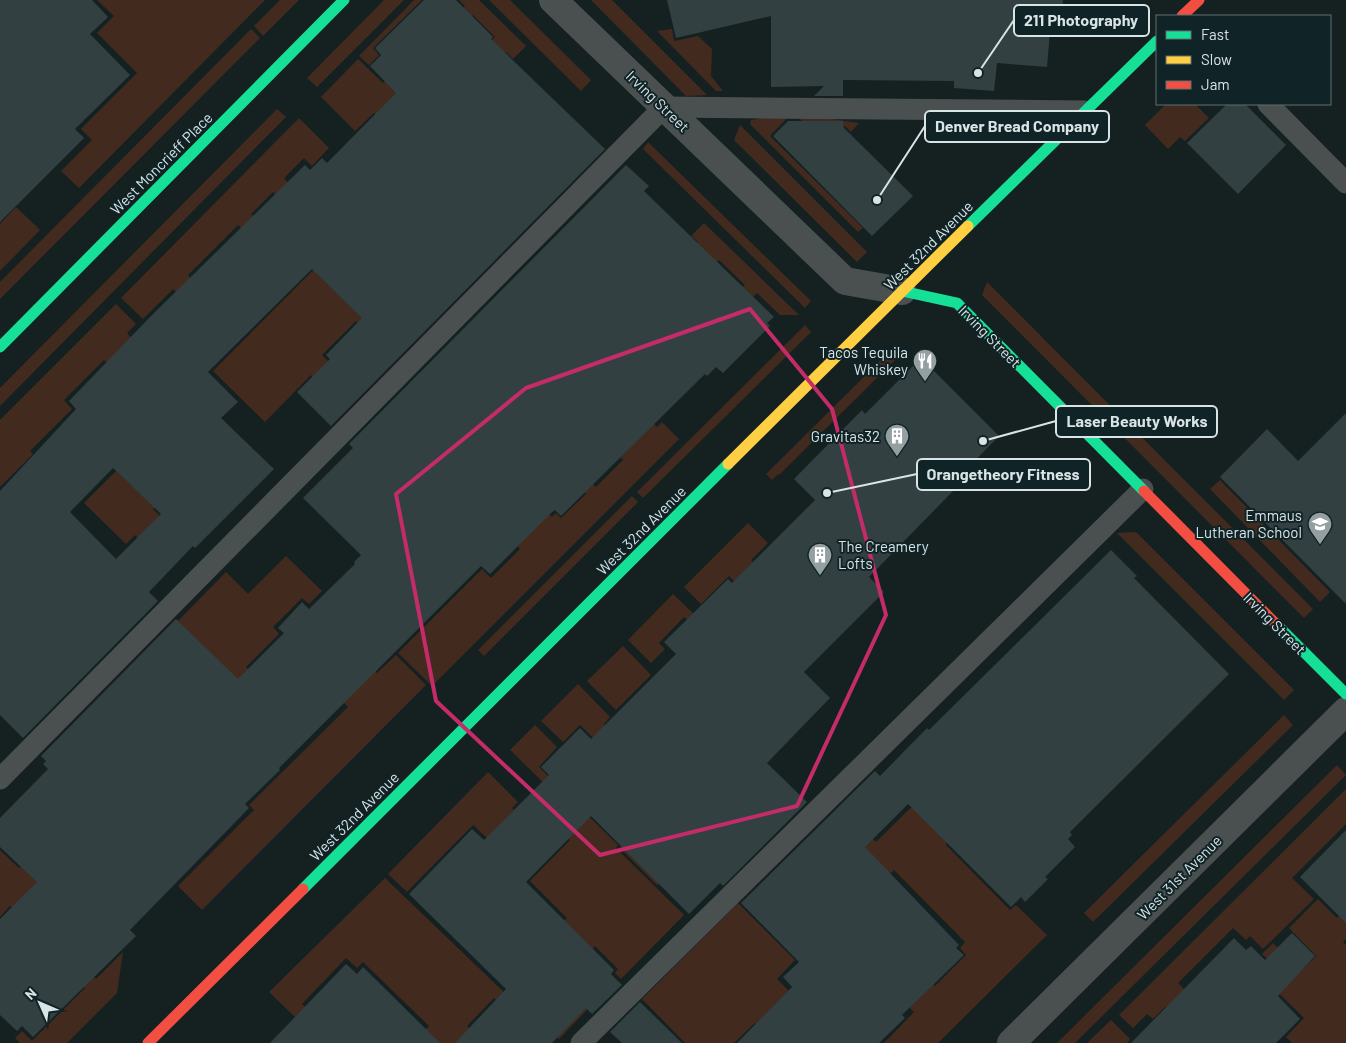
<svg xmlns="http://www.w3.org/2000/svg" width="1346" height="1043" font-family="Barlow,sans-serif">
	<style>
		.green { fill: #432a1e }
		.building { fill: #324042; fill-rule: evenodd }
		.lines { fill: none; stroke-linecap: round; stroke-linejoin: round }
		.lane { stroke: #4a4f50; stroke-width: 21 }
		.street { stroke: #4a4f50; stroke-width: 28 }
		.fast { stroke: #16e098; stroke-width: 11 }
		.slow { stroke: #ffcf43; stroke-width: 11 }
		.jam { stroke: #f24e42; stroke-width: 11 }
		.marked { fill: none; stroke: #c42c69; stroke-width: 4; stroke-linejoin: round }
		.labels { text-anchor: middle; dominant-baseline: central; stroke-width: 4; stroke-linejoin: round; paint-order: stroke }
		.street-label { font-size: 15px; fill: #d9e4e6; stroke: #102326 }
		.poi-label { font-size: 15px; fill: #d9e4e6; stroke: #102326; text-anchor: end }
		.leader { fill: none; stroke: #d9e4e6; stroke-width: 2 }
		.callout-dot { fill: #d9e4e6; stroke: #102326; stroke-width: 2 }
		.callout { fill: #102326; stroke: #d9e4e6; stroke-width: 2 }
		.callout-label { font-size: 16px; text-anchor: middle; font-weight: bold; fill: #d9e4e6 }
	</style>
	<rect width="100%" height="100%" fill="#152021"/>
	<g class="green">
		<polygon points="97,0 265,0 79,188 61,171 92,140 81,129 137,73 97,33 114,16"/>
		<polygon points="280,0 299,0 263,36 254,26"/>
		<polygon points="384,0 404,0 317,87 307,78"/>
		<polygon points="414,0 422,0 373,48 379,55 369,65 359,56"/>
		<polygon points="459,0 479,0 526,46 513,59 506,52 496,62 485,46 495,37 473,15 462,25 454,17 465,6"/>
		<polygon points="489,0 510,0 591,80 581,91"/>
		<polygon points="591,0 612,0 707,95 686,96"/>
		<polygon points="251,29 260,38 0,299 0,282"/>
		<polygon points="672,29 674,41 698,36 712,49 711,76 723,91 716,91 657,31"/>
		<polygon points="358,59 383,83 396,70 432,170 374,113 355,131 321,97"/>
		<polygon points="1166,104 1195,104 1209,118 1185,141 1180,137 1168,149 1145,125"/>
		<polygon points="277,109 286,117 0,406 0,388"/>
		<polygon points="792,113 770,136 863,228 858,232 750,124 751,120"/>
		<polygon points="795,114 859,123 851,132 845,126 826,145"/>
		<polygon points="299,118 329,148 312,166 304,158 284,178 291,186 279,198 273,192 251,214 258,221 246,233 238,225 188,275 194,282 180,296 173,289 143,319 121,298"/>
		<polygon points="740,125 867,252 857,262 734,140"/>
		<polygon points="648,142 811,301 805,308 643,149"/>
		<polygon points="16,207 40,230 0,271 0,224"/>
		<polygon points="704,223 799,315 780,315 757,293 749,301 739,290 745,285 719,260 713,266 693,247 698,242 691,236"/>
		<polygon points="340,243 393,357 356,321 322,355 355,388 340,404 311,375 265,422 213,371"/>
		<polygon points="987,282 1313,609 1304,618 982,295"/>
		<polygon points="116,304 136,324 127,333 136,343 112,368 104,360 64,400 72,409 30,451 33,454 0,487 0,420"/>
		<polygon points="805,325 811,332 643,498 637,492"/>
		<polygon points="886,355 900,355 779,475 778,474 772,480 766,474"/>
		<polygon points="649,419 657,427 662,422 679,439 432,686 398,653 482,569 491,578 520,549 512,540 544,508 552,517 556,513 561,518 586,494 581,488 589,480 596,487 623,460 616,452"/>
		<polygon points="216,445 153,509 160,516 138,538 135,535 126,544 84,503 116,471 134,488 158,464"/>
		<polygon points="1220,480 1330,592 1320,602 1210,489"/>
		<polygon points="632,496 638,502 484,656 478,650"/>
		<polygon points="748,523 768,543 751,560 781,590 802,649 729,576 701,604 684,587"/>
		<polygon points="1136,532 1294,690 1284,700 1117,533"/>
		<polygon points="286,556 322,591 309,604 302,598 273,627 279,634 246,667 250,671 96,827 125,675 226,572 248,594"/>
		<polygon points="673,594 696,616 690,622 684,617 659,643 665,649 651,663 628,640"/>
		<polygon points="623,646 651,675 616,710 587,681"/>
		<polygon points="396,655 426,685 202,910 178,886 254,810 249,805 348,707 331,690 363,659 377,673"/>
		<polygon points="578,684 610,717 604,724 672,792 708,833 657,885 620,848 662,805 580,725 563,742 541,721"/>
		<polygon points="1284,715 1293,725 1093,922 1084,913"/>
		<polygon points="535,725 557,747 539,767 618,845 616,848 684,915 621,979 615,973 618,969 595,946 561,981 589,1008 559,1039 502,983 567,918 530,881 570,840 552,822 552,791 510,750"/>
		<polygon points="973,746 946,845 1010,910 1016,905 1047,935 938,1043 884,1043 914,1012 884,982 907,959 935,986 966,955 960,948 965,942 894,870 872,891 841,808 876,842"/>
		<polygon points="1337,765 1346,775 1075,1043 1057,1043"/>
		<polygon points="488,772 518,802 512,808 514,810 487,838 473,825 407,892 388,874"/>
		<polygon points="1346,789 1346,824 1292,878 1314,899 1263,949 1250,936 1246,940 1233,928 1178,983 1185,990 1167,1008 1165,1007 1153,1019 1147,1014 1133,1028 1119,1015"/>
		<polygon points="0,850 19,868 23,865 39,880 15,910 10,906 0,917"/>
		<polygon points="385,878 512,1000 504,1008 494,998 467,1026 476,1035 469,1043 412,1043 429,1026 363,962 357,968 346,958 302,1004 310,1012 322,1043 269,992"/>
		<polygon points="1318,899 1337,918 1346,909 1346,939 1343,942 1346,945 1346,1043 1292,1043 1286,1037 1304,1018 1265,980 1277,968 1262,954 1273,943 1301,971 1316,956 1289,928"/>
		<polygon points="738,903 795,960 777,979 841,1043 775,1043 755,1023 734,1043 685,1043 642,999"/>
		<polygon points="123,952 117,993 67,1043 20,1043 15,1038 22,1031 32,1041 85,988 76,980 86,970 96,979"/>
		<polygon points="1111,1020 1130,1039 1127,1043 1087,1043"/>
	</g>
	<g class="building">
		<polygon points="0,0 92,0 108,17 90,34 130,75 75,129 84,138 0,222"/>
		<path d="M 424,0 L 456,0 L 493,37 L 491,39 L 605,149 L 331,426 L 297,392 L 330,359 L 326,355 L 362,318 L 312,269 L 208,372 L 238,402 L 221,418 L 274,469 L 195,548 L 193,546 L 149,592 L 158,601 L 23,738 L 0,715 L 0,491 L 76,409 L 69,401 L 151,316 L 305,165 L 310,170 L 322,158 L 327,163 L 396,93 L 370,66 L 381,55 L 375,48 ZM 113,468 L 161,514 L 116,559 L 70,512 Z"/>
		<polygon points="667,0 1063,0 1061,33 1050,32 1047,67 997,63 994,91 954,88 954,81 843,80 843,96 814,96 824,86 771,87 771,16 676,38"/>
		<polygon points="1227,104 1245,104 1286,145 1238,194 1187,143"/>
		<polygon points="788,121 843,121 843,127 913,196 872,236 773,136"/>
		<polygon points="626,165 649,186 644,191 774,317 767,323 770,326 723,373 716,367 707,376 705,374 561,516 555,510 551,513 490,574 481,566 279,768 280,770 245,804 249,808 130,930 136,936 33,1037 22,1026 17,1031 0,1015 0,919 37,882 0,847 0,818 48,769 43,764 46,761 41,756 176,619 238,679 284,633 278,628 302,602 309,609 355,564 354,562 361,555 303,498 353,448 349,444"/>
		<polygon points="921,358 999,436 951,485 955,489 869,577 884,592 804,672 830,698 767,763 807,802 723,886 720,883 689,914 591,816 526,882 614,970 611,974 622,985 592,1014 586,1008 552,1043 455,1043 506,989 409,894 472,829 484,840 549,775 541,767 580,728 591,739 676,654 664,642 728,579 732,583 815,500 794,479 862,410 865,414"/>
		<polygon points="1346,413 1346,604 1220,477 1267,429 1298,461"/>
		<polygon points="1111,550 1137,576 1134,578 1229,674 1070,832 1072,835 1068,839 1075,847 1045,877 1048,879 1025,902 1021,897 1011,907 908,804 865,847 959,945 956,948 964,955 902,1015 905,1018 879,1043 737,1043 792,987 783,977 799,962 741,903 875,771 880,776 927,728 929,730"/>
		<polygon points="1346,830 1346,923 1300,877"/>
		<polygon points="1292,933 1315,956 1278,996 1300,1019 1276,1043 1131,1043 1234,938 1246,950 1251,946 1265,960"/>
		<polygon points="346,964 357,974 363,967 440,1043 270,1043"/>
		<polygon points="640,1002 682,1043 622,1043 610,1032"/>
	</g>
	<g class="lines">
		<g class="lane">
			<polyline points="1268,104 1346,183"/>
			<polyline points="0,779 664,107 1085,111"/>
			<polyline points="581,1043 1143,489"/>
		</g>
		<g class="street">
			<polyline points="553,0 845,281 902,291"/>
			<polyline points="1011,1043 1346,711"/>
		</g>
		<g class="fast">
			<polyline points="968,226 1157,41"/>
			<polyline points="902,291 957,303 1144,491"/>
			<polyline points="0,347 344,0"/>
			<polyline points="1275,623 1346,694"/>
			<polyline points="303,889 728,464"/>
		</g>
		<polyline class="slow" points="728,464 968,226"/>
		<g class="jam">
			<polyline points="1182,16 1199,0"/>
			<polyline points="1144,491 1275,623"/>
			<polyline points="148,1043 303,889"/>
		</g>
	</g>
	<path class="marked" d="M 750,309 L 832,409 L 886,615 L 797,806 L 600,855 L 436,701 L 396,494 L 526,388 Z"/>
	<defs>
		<symbol id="restaurant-pin" viewBox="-11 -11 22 30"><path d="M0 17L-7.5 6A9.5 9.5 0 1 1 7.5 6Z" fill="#949fa1" stroke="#102326"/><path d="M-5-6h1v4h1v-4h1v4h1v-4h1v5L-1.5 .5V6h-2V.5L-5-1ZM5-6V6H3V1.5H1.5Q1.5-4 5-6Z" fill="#fff"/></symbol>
		<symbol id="building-pin" viewBox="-11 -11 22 30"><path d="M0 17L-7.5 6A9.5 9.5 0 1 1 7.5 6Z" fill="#949fa1" stroke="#102326"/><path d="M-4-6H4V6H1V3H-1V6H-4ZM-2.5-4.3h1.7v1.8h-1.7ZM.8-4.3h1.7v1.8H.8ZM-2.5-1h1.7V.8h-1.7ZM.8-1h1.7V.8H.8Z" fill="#fff"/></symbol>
		<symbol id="school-pin" viewBox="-11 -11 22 30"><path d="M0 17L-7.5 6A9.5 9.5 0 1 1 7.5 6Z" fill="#949fa1" stroke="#102326"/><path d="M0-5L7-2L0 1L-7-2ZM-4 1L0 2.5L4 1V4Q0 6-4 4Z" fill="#fff"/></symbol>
	</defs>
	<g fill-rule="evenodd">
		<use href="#restaurant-pin" x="911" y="347" width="28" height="38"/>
		<use href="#building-pin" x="883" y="422" width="28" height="38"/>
		<use href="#school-pin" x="1306" y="510" width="28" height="38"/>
		<use href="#building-pin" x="806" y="541" width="28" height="38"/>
	</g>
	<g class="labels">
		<g class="street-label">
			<text transform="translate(658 101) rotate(44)">Irving Street</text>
			<text transform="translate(161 163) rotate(-45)">West Moncrieff Place</text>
			<text transform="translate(928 245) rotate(-45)">West 32nd Avenue</text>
			<text transform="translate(990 336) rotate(45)">Irving Street</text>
			<text transform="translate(641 530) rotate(-45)">West 32nd Avenue</text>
			<text transform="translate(1275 623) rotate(45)">Irving Street</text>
			<text transform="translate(354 816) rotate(-45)">West 32nd Avenue</text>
			<text transform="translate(1179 877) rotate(-45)">West 31st Avenue</text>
		</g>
		<g class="poi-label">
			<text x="908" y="352">Tacos Tequila<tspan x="908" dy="17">Whiskey</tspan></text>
			<text x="880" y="436">Gravitas32</text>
			<text x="1302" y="515">Emmaus<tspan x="1302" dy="17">Lutheran School</tspan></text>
			<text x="838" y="546" text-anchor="start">The Creamery<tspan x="838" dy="17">Lofts</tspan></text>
		</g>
	</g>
	<path class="leader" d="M978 73L1014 20M877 200L925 126M983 441L1056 421M827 493L917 474"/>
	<g class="callout-dot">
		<circle cx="978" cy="73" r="5"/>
		<circle cx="877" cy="200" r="5"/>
		<circle cx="983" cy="441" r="5"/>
		<circle cx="827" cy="493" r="5"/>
	</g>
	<g class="callout">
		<rect x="1014" y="5" width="135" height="31" rx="5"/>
		<rect x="925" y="111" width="184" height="31" rx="5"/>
		<rect x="1056" y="406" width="161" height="31" rx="5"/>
		<rect x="917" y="459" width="173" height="31" rx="5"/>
	</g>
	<g class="callout-label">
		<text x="1081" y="26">211 Photography</text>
		<text x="1017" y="132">Denver Bread Company</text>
		<text x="1137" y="427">Laser Beauty Works</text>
		<text x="1003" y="480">Orangetheory Fitness</text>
	</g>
	<rect x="1156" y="15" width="175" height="90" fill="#102326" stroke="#607073"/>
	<rect x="1166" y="31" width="25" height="8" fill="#16e098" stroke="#607073"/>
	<text x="1201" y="40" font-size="15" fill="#d9e4e6">Fast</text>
	<rect x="1166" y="56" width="25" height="8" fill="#ffcf43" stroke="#607073"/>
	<text x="1201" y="65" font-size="15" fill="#d9e4e6">Slow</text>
	<rect x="1166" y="81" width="25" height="8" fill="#f24e42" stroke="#607073"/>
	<text x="1201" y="90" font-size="15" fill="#d9e4e6">Jam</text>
	<g transform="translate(40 1003) rotate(315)" stroke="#102326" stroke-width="4" paint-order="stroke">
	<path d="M0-4L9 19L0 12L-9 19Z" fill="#d9e4e6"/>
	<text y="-8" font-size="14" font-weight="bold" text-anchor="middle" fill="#d9e4e6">N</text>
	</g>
</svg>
